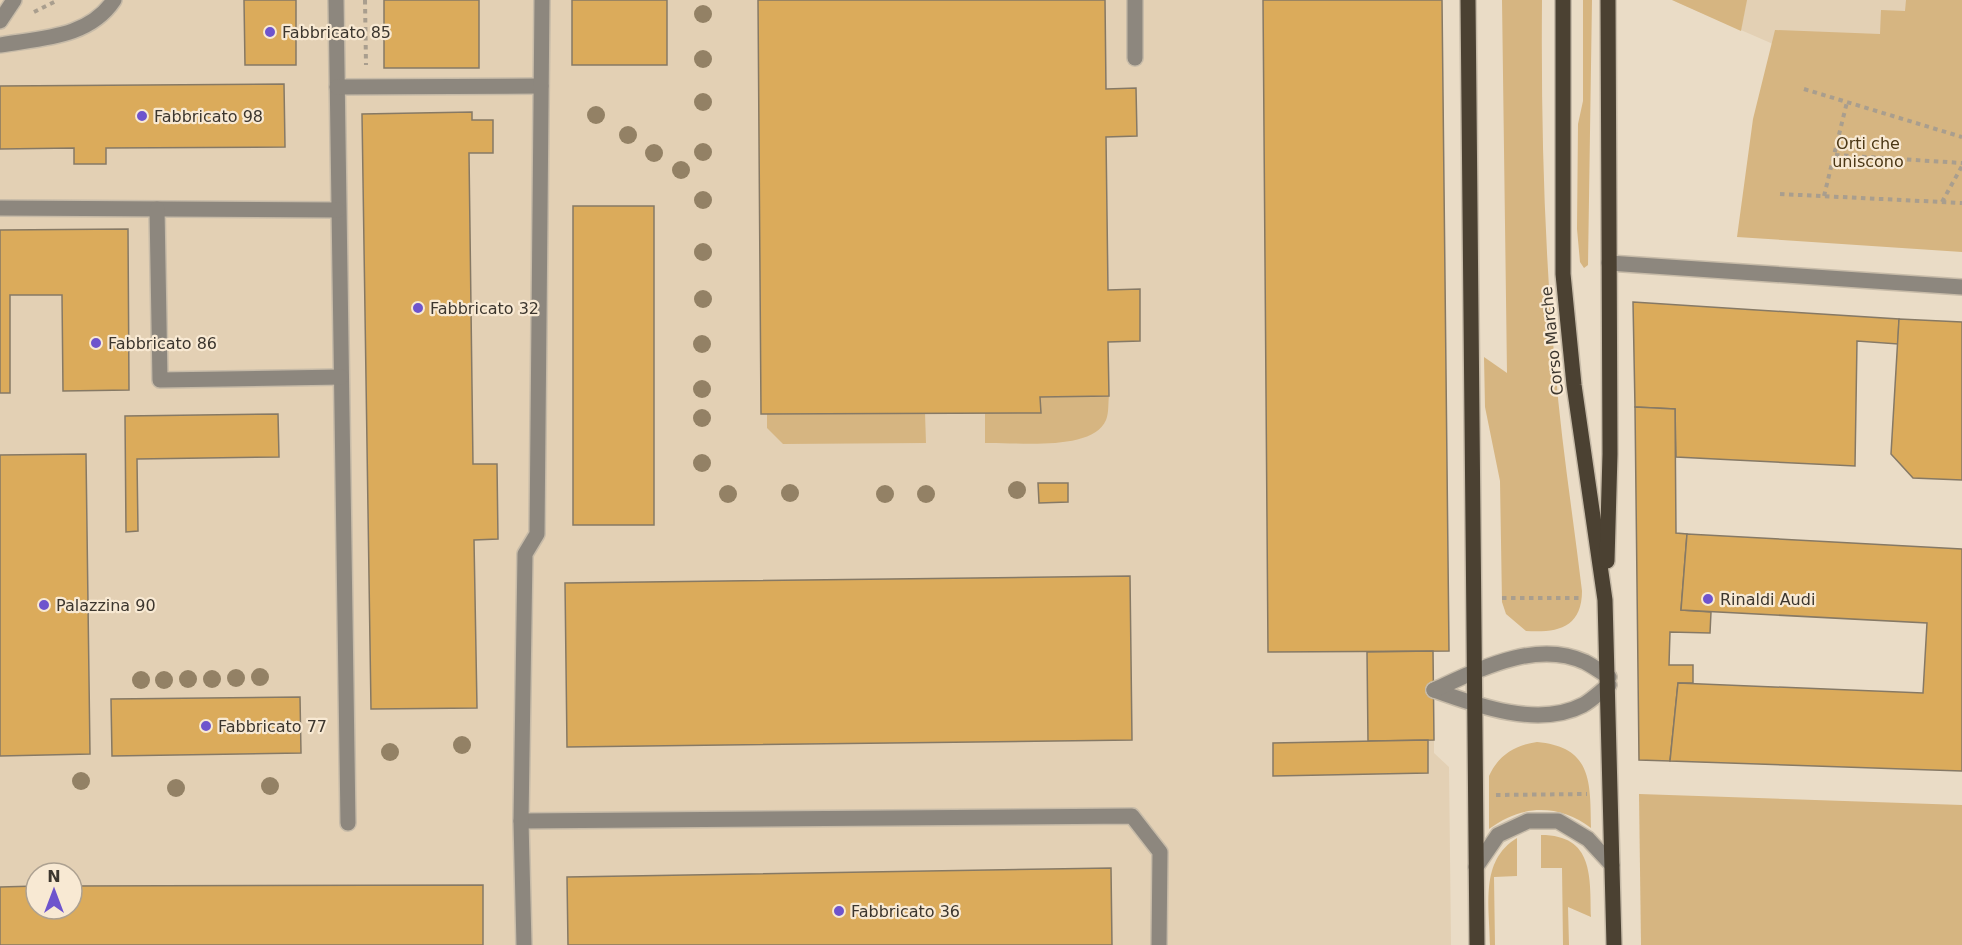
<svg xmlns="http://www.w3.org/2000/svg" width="1962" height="945" font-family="'DejaVu Sans',sans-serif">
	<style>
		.built { fill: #e3d0b4; fill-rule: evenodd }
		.green { fill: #d6b581 }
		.building { fill: #dbab5b; stroke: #867965; stroke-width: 1.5 }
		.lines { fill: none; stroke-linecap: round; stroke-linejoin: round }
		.minor-casing { stroke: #c7bba8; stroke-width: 18 }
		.major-casing { stroke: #c7bba8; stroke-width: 18 }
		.path { stroke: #a99e8e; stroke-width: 4; stroke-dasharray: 4.5 4.5; stroke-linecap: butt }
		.minor { stroke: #8d877e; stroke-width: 15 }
		.major { stroke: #4b4132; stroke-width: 15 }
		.tree { fill: #938165 }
		.poi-dot { fill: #6e54cd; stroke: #f8e9d3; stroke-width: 2 }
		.labels { text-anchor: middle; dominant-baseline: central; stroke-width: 4.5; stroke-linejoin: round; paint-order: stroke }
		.poi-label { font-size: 16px; fill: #3c362e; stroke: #f8e9d3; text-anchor: start }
		.park-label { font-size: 16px; fill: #4b3715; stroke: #f8e9d3 }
		.street-label { font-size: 16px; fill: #3c362e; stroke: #f8e9d3 }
	</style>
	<rect width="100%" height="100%" fill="#eadcc6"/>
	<g class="built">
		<path d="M 0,0 L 1442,0 L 1449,651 L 1433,651 L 1434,740 L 1434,753 L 1449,767 L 1451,945 L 0,945 ZM 36,873 L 72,873 L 72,909 L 36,909 Z"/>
		<polygon points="1672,0 1906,0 1905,59 1773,44"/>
	</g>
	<g class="green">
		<path d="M 1502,0 L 1542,0 C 1541,121 1544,244 1555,365 C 1561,440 1573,516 1582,591 C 1582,628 1557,633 1526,631 L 1506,614 L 1502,602 L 1500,481 L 1485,407 L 1484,357 L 1507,373 Z"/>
		<polygon points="1583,0 1592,0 1588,265 1584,268 1580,262 1577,229 1578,124 1583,101"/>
		<polygon points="1672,0 1747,0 1741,31"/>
		<polygon points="1906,0 1962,0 1962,252 1737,237 1753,119 1775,30 1880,34 1881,10 1905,11"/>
		<path d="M 1109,396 C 1108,403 1109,413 1106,420 C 1093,452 1015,442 985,443 L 985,413 L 1041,412 L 1040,397 Z"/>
		<polygon points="925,413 926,443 783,444 767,428 767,414"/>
		<path d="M 1537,742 C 1593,747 1590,783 1591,828 C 1559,804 1522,804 1489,829 L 1489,776 C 1498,756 1514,745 1537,742 Z"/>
		<polygon points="1639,794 1962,805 1962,945 1641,945"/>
		<path d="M 1541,835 C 1594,835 1590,877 1591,917 L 1568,907 L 1569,945 L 1563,945 L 1562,868 L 1541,868 Z"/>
		<path d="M 1517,838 L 1517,876 L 1494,877 L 1495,945 L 1490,945 C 1490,907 1479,861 1517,838 Z"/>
	</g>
	<g class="building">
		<polygon points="244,0 296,0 296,65 245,65"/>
		<rect x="384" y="0" width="95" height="68"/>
		<rect x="572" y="0" width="95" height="65"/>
		<polygon points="758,0 1105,0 1106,89 1136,88 1137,136 1106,137 1108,290 1140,289 1140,341 1108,342 1109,396 1040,397 1041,413 761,414"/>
		<polygon points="1263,0 1442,0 1449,651 1268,652"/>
		<polygon points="284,84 285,147 106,148 106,164 74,164 74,148 0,149 0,86"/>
		<polygon points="472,112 472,120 493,120 493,153 469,153 473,464 497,464 498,539 474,540 477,708 371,709 362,114"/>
		<rect x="573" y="206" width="81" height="319"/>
		<polygon points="128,229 129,390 63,391 62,295 10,295 10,393 0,393 0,230"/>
		<polygon points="1633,302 1899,319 1898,344 1857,341 1855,466 1676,457 1675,409 1635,407"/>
		<polygon points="1899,319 1962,322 1962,480 1913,478 1891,454"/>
		<polygon points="1635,407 1675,409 1676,533 1687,534 1681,610 1711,612 1710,633 1670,632 1669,665 1693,665 1693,683 1678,683 1670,761 1639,760"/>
		<polygon points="278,414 279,457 137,459 138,531 126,532 125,416"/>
		<polygon points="86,454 90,754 0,756 0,455"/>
		<polygon points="1038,483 1068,483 1068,502 1039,503"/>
		<polygon points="1687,534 1962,549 1962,771 1670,761 1678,683 1923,693 1927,623 1681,610"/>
		<polygon points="1130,576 1132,740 567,747 565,583"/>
		<polygon points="1433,651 1434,740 1368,741 1367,652"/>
		<polygon points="300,697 301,753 112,756 111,699"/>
		<polygon points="1428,740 1428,773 1273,776 1273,743"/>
		<polygon points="1111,868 1112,945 568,945 567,877"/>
		<polygon points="483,885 483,945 0,945 0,887 36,886 36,909 72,909 72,886"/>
	</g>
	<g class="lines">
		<defs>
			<g id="minor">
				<polyline points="336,0 348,823"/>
				<polyline points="1135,0 1135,58"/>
				<polyline points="0,21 14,0"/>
				<path d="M 0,45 C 41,38 89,38 114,0"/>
				<polyline points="337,87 541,86"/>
				<polyline points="0,208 338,210"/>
				<polyline points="157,209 160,380 341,377"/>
				<polyline points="1609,263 1962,287"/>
				<path d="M 1434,690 C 1478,706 1539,728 1583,705 C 1592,700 1601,691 1609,685"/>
				<path d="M 1434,690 C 1478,670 1536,639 1585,662 C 1593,666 1601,672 1609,677"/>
				<polyline points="521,821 1132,816 1160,852 1159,945"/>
				<polyline points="1476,867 1498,835 1528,821 1558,821 1588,839 1612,865"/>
				<polyline points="524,945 521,821 525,554 537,534 542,0"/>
			</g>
			<g id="major">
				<polyline points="1468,0 1477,945"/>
				<polyline points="1563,0 1563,274 1574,385 1605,600 1614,945"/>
				<polyline points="1607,561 1610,454 1608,0"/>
			</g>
		</defs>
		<use href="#minor" class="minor-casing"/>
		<use href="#major" class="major-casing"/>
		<g class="path">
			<polyline points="365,0 366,65"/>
			<polyline points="34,12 58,0"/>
			<polyline points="1804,89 1962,137"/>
			<polyline points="1835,155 1962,163"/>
			<polyline points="1780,194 1962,203"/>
			<polyline points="1824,196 1847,102"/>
			<polyline points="1942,202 1962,166"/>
			<polyline points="1502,598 1582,598"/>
			<polyline points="1496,795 1587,794"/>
		</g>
		<use href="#minor" class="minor"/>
		<use href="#major" class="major"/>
	</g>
	<g class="tree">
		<circle cx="703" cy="14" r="9"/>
		<circle cx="703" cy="59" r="9"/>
		<circle cx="703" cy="102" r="9"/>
		<circle cx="596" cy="115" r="9"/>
		<circle cx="628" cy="135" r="9"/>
		<circle cx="703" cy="152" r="9"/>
		<circle cx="654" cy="153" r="9"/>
		<circle cx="681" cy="170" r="9"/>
		<circle cx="703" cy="200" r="9"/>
		<circle cx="703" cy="252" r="9"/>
		<circle cx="703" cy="299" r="9"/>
		<circle cx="702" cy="344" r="9"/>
		<circle cx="702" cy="389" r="9"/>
		<circle cx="702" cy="418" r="9"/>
		<circle cx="702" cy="463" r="9"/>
		<circle cx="1017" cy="490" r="9"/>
		<circle cx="790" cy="493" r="9"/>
		<circle cx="728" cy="494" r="9"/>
		<circle cx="885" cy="494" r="9"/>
		<circle cx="926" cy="494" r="9"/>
		<circle cx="260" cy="677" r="9"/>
		<circle cx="236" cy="678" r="9"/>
		<circle cx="188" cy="679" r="9"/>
		<circle cx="212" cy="679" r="9"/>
		<circle cx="141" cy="680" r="9"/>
		<circle cx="164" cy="680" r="9"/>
		<circle cx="462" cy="745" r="9"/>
		<circle cx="390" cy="752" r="9"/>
		<circle cx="81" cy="781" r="9"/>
		<circle cx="270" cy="786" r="9"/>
		<circle cx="176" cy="788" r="9"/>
	</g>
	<g class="poi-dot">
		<circle cx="270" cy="32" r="6"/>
		<circle cx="142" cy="116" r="6"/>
		<circle cx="418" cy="308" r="6"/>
		<circle cx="96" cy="343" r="6"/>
		<circle cx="1708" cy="599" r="6"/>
		<circle cx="44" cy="605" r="6"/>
		<circle cx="206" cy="726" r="6"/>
		<circle cx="839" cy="911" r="6"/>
	</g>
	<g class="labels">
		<g class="poi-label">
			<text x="282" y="32">Fabbricato 85</text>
			<text x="154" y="116">Fabbricato 98</text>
			<text x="430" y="308">Fabbricato 32</text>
			<text x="108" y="343">Fabbricato 86</text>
			<text x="1720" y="599">Rinaldi Audi</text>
			<text x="56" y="605">Palazzina 90</text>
			<text x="218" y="726">Fabbricato 77</text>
			<text x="851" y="911">Fabbricato 36</text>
		</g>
		<g class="park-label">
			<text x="1868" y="143">Orti che<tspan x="1868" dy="18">uniscono</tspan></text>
		</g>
		<g class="street-label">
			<text transform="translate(1552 341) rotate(-96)">Corso Marche</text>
		</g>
	</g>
	<g transform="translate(54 891)"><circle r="28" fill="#f8e9d3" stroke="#ada191" stroke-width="1.5"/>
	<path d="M0-4.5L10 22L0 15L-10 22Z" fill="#6e54cd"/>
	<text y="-9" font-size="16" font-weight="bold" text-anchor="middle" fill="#3c362e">N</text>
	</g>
</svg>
